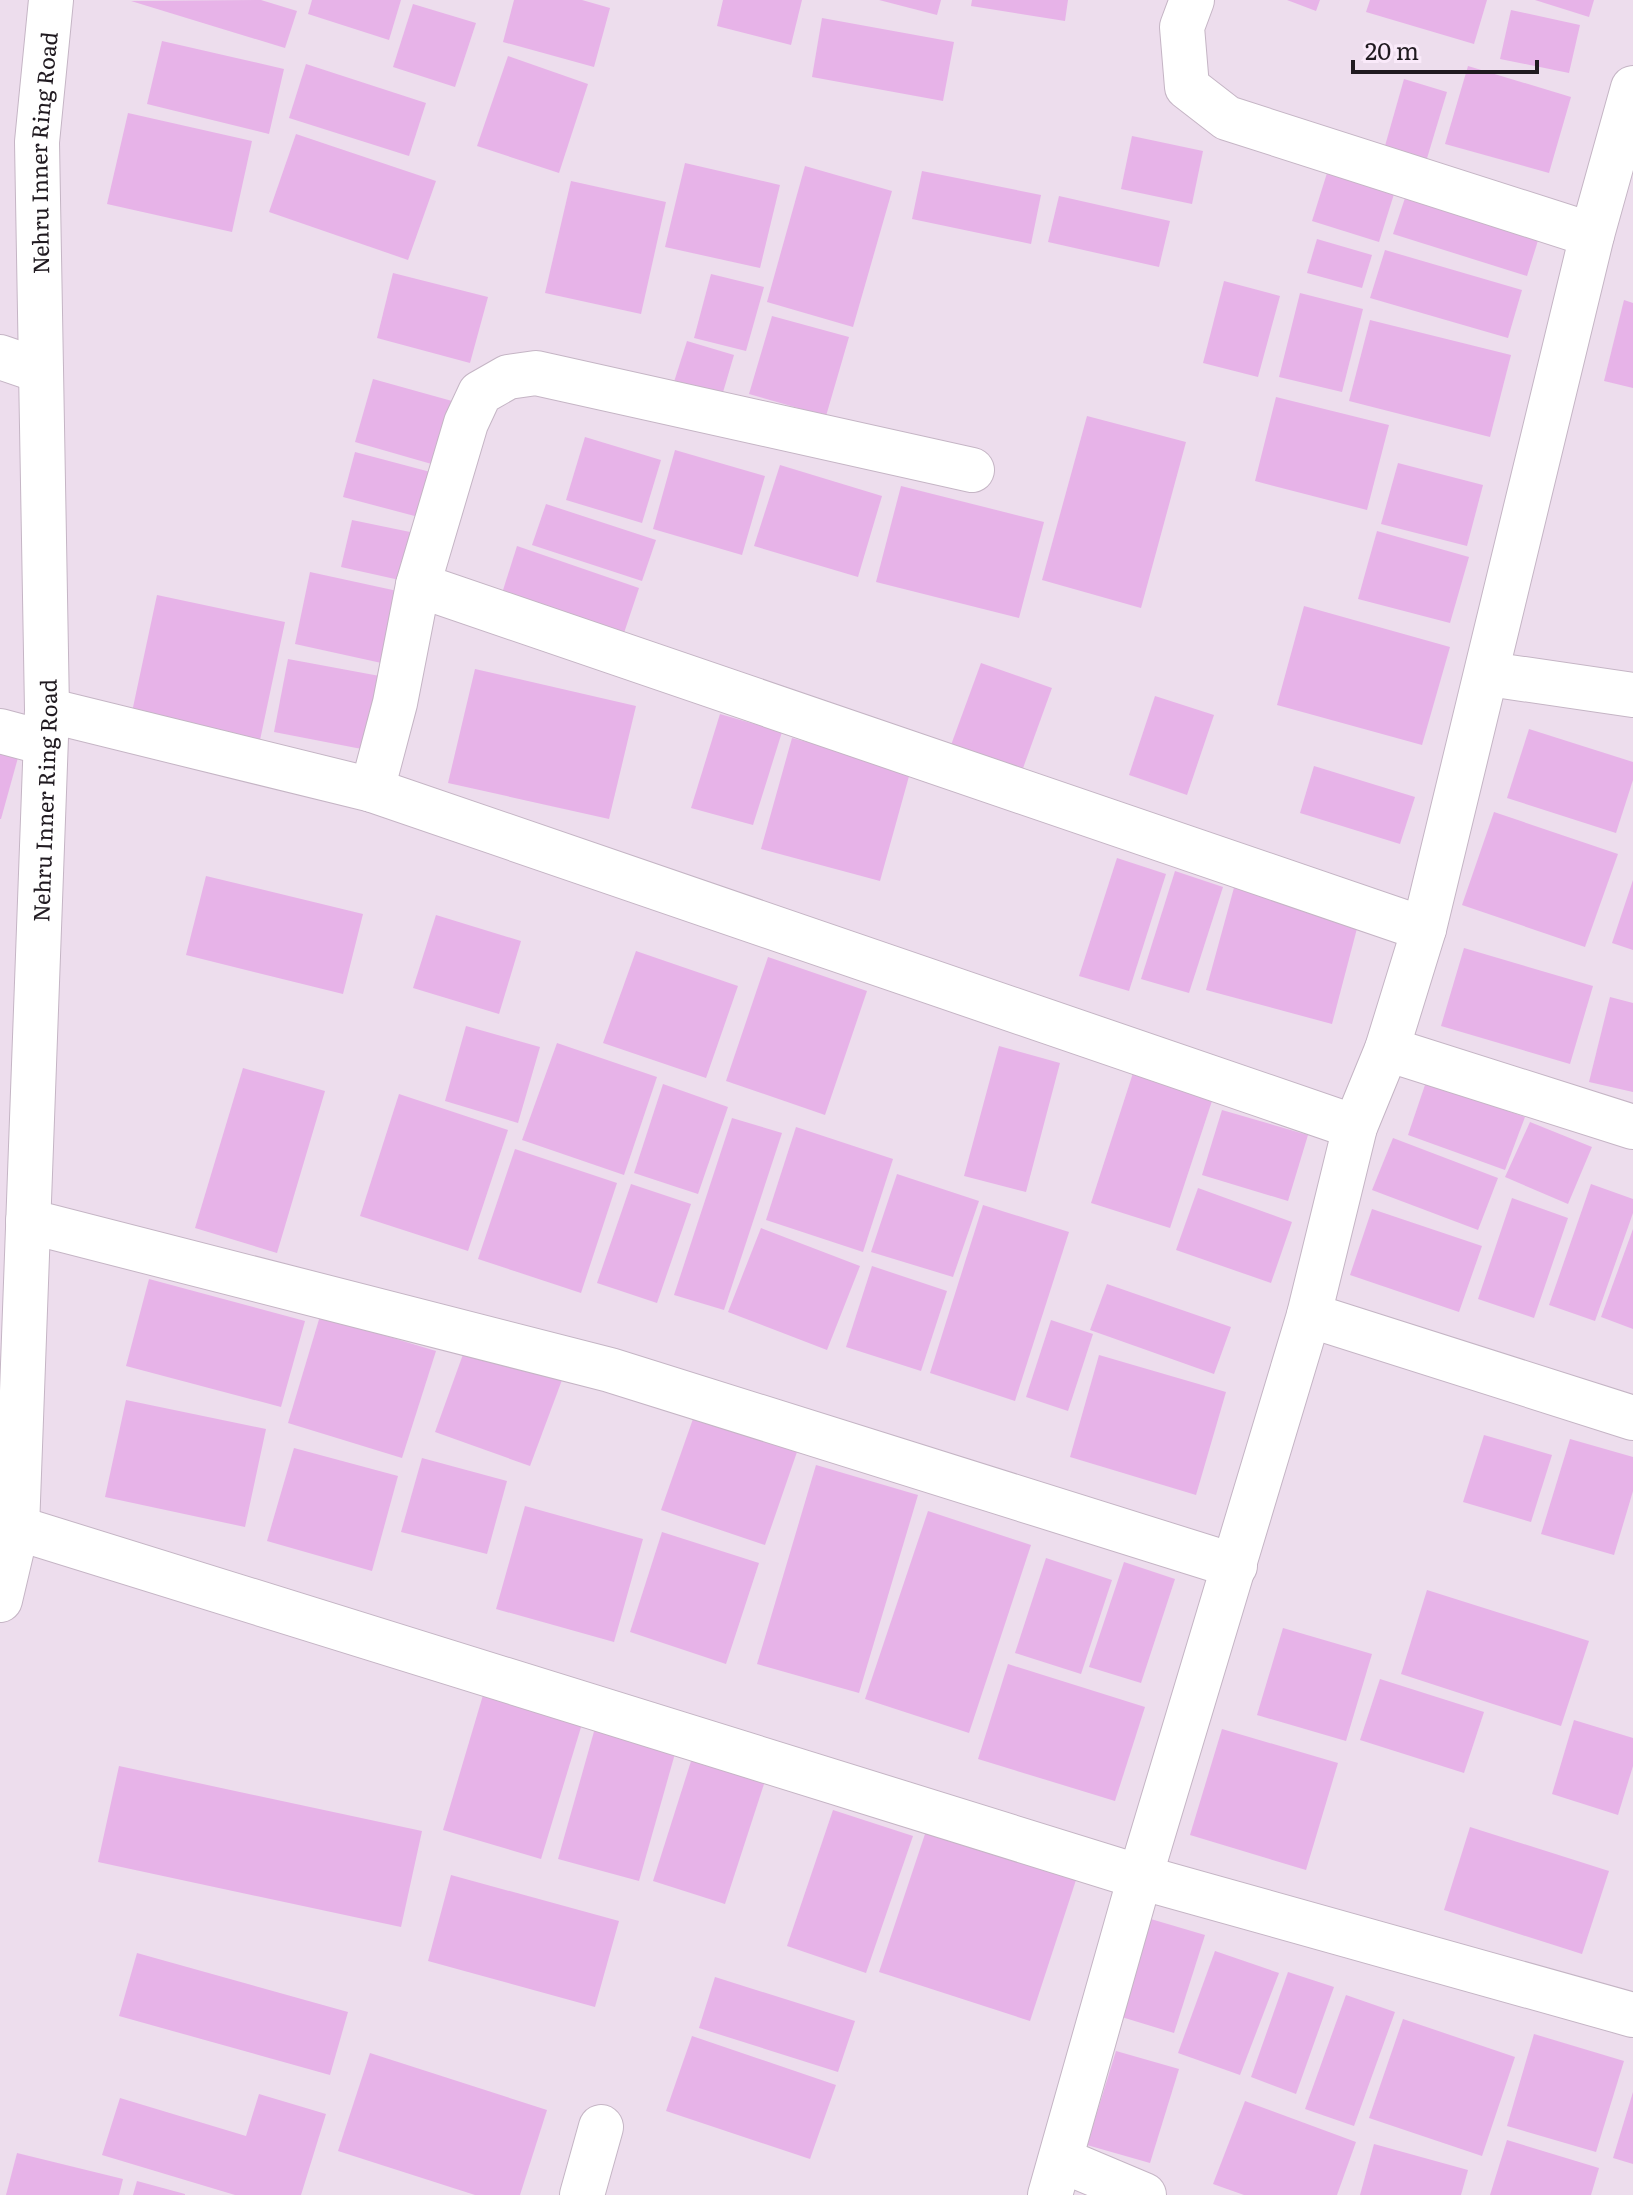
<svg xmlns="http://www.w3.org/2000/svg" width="1633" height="2195" font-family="Literata,serif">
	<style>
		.building { fill: #e7b3e8 }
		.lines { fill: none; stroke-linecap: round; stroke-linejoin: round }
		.minor-casing { stroke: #c5b5c5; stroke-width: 46 }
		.minor { stroke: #fff; stroke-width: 44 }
		.labels { text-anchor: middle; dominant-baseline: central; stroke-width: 8; stroke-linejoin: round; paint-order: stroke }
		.street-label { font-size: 22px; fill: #201a20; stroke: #faeafa }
	</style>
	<rect width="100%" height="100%" fill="#eddded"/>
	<g class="building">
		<polygon points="261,0 297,11 285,48 131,1"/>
		<polygon points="312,0 401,0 389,40 308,14"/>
		<polygon points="514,0 582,0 610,8 594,67 503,42"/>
		<polygon points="723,0 802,0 791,45 717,26"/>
		<polygon points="879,0 941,0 937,15"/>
		<polygon points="972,0 1068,0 1065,21 971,6"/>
		<polygon points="1287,0 1320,0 1316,11"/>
		<polygon points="1370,0 1487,0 1474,44 1366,12"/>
		<polygon points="1535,0 1594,0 1589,17"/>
		<polygon points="413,4 476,23 455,87 393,67"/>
		<polygon points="1511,10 1580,25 1569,73 1500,59"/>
		<polygon points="822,18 954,42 943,101 812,77"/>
		<polygon points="162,41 284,69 269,134 147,104"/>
		<polygon points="508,56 588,84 559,173 477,146"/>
		<polygon points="306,64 426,103 409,156 289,118"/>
		<polygon points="1468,66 1571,97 1549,173 1445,144"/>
		<polygon points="1404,79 1447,92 1425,165 1383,153"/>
		<polygon points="128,113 252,141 232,232 107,204"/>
		<polygon points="296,134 436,181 408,260 269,212"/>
		<polygon points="1132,136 1203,151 1192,204 1121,189"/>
		<polygon points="685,163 780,185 760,268 665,247"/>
		<polygon points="805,166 892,191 853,327 767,302"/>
		<polygon points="922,171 1041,195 1031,244 912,219"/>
		<polygon points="1327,173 1394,194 1379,242 1312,221"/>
		<polygon points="571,181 666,202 641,314 545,293"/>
		<polygon points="1407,192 1540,234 1527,276 1393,234"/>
		<polygon points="1059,196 1170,221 1159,267 1048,242"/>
		<polygon points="1317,239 1372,255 1362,288 1307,273"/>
		<polygon points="1385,250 1522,290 1508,338 1370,298"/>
		<polygon points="393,273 488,297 470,363 377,338"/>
		<polygon points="711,274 764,287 746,351 694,338"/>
		<polygon points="1224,281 1280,296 1258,377 1203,363"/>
		<polygon points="1300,293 1363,309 1342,392 1279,377"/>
		<polygon points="1624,300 1633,303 1633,388 1604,381"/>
		<polygon points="772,316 849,337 826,416 749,394"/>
		<polygon points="1370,320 1511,355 1490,437 1349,401"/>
		<polygon points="687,341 734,355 721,399 673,385"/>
		<polygon points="373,379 452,401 435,465 355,442"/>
		<polygon points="1276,397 1389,425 1367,510 1255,481"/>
		<polygon points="1087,416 1186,442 1141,608 1042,580"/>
		<polygon points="585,437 661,460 642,523 566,500"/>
		<polygon points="675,450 765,476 742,555 653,529"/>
		<polygon points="355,452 438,474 426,519 343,497"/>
		<polygon points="1398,463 1483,485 1467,546 1381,524"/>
		<polygon points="780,465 882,496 858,577 754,546"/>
		<polygon points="901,486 1044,522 1019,618 876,582"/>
		<polygon points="546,504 656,540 642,581 532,545"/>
		<polygon points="352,520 415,533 404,581 341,567"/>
		<polygon points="1377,531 1469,557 1450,623 1358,599"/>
		<polygon points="517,546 639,588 619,648 498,606"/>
		<polygon points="310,572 402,592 386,664 295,644"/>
		<polygon points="157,595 285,622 260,740 132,712"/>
		<polygon points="1304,606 1450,647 1422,745 1277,705"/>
		<polygon points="288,659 385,677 372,751 274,732"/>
		<polygon points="981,663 1052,688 1018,782 947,756"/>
		<polygon points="475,669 636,706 609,819 448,783"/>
		<polygon points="1155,696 1214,715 1187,795 1129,775"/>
		<polygon points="720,714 782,732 753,825 691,808"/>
		<polygon points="1529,729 1633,762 1633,780 1616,833 1507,798"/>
		<polygon points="792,738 911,769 880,881 761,849"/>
		<polygon points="0,749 19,754 1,819 0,819"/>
		<polygon points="1314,766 1415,797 1400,844 1300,813"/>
		<polygon points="1494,812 1618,854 1585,947 1462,905"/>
		<polygon points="1117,858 1166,874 1129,991 1079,976"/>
		<polygon points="1175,871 1223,887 1189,993 1141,979"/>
		<polygon points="206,876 363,914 343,994 186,955"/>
		<polygon points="1633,880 1633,950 1612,943"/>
		<polygon points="1235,884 1360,917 1332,1024 1206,990"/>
		<polygon points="436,915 521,941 499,1014 413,988"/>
		<polygon points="1464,948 1593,986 1570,1064 1441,1026"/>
		<polygon points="636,951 738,986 706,1078 603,1043"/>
		<polygon points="768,957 867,991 825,1115 726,1081"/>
		<polygon points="1610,997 1633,1003 1633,1092 1589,1082"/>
		<polygon points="466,1026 540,1047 518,1123 445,1101"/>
		<polygon points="557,1043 657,1077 624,1175 522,1140"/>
		<polygon points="999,1046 1060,1063 1026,1192 964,1176"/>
		<polygon points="243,1068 325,1091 277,1253 195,1228"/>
		<polygon points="1133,1073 1213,1098 1170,1228 1091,1203"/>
		<polygon points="1426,1082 1525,1117 1505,1170 1408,1135"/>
		<polygon points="663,1084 728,1107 698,1194 634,1173"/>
		<polygon points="399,1094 508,1130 468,1251 360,1216"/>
		<polygon points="1222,1110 1308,1135 1288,1201 1202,1175"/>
		<polygon points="732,1118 782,1133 724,1310 674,1295"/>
		<polygon points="1530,1122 1592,1147 1568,1204 1505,1177"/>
		<polygon points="796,1127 893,1159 863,1252 766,1220"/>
		<polygon points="1393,1138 1498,1178 1478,1230 1372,1190"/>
		<polygon points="515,1149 617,1183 581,1293 478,1259"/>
		<polygon points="897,1174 979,1201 953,1277 871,1252"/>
		<polygon points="631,1184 691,1204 657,1303 597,1283"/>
		<polygon points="1591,1184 1633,1199 1633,1213 1595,1321 1549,1305"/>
		<polygon points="1198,1188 1292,1222 1271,1283 1176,1250"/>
		<polygon points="1512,1198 1568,1218 1534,1318 1478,1299"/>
		<polygon points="983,1205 1069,1232 1015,1401 930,1373"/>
		<polygon points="1372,1209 1482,1246 1459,1312 1350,1275"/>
		<polygon points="761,1228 860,1266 827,1350 728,1312"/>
		<polygon points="1633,1229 1633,1329 1601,1317"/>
		<polygon points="872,1266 947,1291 921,1371 846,1347"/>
		<polygon points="149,1279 305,1321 281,1407 126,1366"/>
		<polygon points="1107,1284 1231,1327 1214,1374 1090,1330"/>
		<polygon points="320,1316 436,1351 402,1458 288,1423"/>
		<polygon points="1051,1320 1093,1334 1068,1411 1026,1397"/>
		<polygon points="466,1346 562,1380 530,1466 435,1432"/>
		<polygon points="1099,1355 1226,1392 1196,1495 1070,1457"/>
		<polygon points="126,1400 266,1429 245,1527 105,1497"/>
		<polygon points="694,1416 797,1452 765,1545 661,1510"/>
		<polygon points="1484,1435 1552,1455 1531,1522 1463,1502"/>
		<polygon points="1570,1439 1633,1457 1633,1491 1614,1555 1541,1534"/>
		<polygon points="294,1448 398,1476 372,1571 267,1541"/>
		<polygon points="422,1458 507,1481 487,1554 401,1532"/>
		<polygon points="816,1465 918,1495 859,1693 757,1664"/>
		<polygon points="525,1506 643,1539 614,1642 496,1609"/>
		<polygon points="928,1511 1031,1545 969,1733 865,1699"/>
		<polygon points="662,1532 759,1563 726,1664 630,1632"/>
		<polygon points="1046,1558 1112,1580 1081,1674 1015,1653"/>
		<polygon points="1124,1562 1175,1579 1141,1683 1089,1667"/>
		<polygon points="1427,1590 1589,1641 1561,1726 1401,1674"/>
		<polygon points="1283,1628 1372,1654 1346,1741 1257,1715"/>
		<polygon points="1008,1664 1145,1707 1115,1801 978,1759"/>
		<polygon points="1380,1679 1484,1712 1464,1773 1360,1740"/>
		<polygon points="486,1685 585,1714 541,1859 443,1830"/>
		<polygon points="1574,1720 1633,1738 1633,1766 1618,1815 1552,1794"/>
		<polygon points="595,1728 676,1750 639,1881 558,1859"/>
		<polygon points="1222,1729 1338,1763 1306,1870 1190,1835"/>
		<polygon points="692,1758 765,1781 725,1904 653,1881"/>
		<polygon points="119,1766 422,1831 401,1927 98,1862"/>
		<polygon points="833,1810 913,1836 866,1973 787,1946"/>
		<polygon points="1470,1827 1609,1871 1582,1954 1444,1910"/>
		<polygon points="926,1831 1076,1880 1030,2021 879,1972"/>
		<polygon points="451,1875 619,1921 595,2007 428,1961"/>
		<polygon points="1144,1917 1205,1935 1174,2033 1115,2015"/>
		<polygon points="1215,1951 1279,1973 1240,2075 1178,2053"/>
		<polygon points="137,1953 348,2012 330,2075 119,2016"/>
		<polygon points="1288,1972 1334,1987 1296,2094 1251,2077"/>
		<polygon points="715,1977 855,2021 838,2072 699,2028"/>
		<polygon points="1346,1995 1395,2012 1354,2126 1305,2109"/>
		<polygon points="1403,2019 1515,2057 1482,2156 1369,2118"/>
		<polygon points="1534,2034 1624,2061 1596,2152 1507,2126"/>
		<polygon points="692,2036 836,2085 810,2159 666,2111"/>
		<polygon points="1116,2051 1179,2069 1150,2163 1087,2145"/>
		<polygon points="370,2053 547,2110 520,2195 475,2195 338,2151"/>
		<polygon points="1633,2092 1633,2164 1613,2158"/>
		<polygon points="259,2094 326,2114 301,2195 235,2195 102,2155 120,2098 246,2136"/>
		<polygon points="1245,2101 1356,2142 1337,2195 1244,2195 1213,2184"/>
		<polygon points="1507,2140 1599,2168 1591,2195 1490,2195"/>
		<polygon points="1374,2144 1468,2170 1461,2195 1360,2195"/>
		<polygon points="17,2153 123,2179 119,2195 6,2195"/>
		<polygon points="137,2181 185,2194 185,2195 133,2195"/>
	</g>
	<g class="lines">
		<defs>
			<g id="minor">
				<polyline points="1192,0 1182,27 1187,87 1227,118 1592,235"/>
				<polyline points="0,357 41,371"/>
				<polyline points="418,585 1424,929"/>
				<polyline points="1489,674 1633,695"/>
				<polyline points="47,710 372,790 1355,1127"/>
				<polyline points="0,731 45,743"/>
				<polyline points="372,790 395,703 418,585 466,423 480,393 508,377 536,373 972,470"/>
				<polyline points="1387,1049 1633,1127"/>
				<polyline points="28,1221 610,1370 1235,1566"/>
				<polyline points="1309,1315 1633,1418"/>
				<polyline points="17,1528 1140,1877 1633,2015"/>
				<path id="s1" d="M 0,1600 L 17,1528 L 47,710 L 37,142 L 51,0"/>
				<polyline points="1061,2160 1144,2195"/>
				<polyline points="582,2195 601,2127"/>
				<polyline points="1050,2195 1140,1877 1309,1315 1355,1127 1387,1049 1424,929 1592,235 1633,88"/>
			</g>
		</defs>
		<use href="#minor" class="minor-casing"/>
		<use href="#minor" class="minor"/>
	</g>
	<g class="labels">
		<g class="street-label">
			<text stroke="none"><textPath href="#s1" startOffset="1450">Nehru Inner Ring Road</textPath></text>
			<text stroke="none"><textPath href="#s1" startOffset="802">Nehru Inner Ring Road</textPath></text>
		</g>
	</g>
	<path d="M1353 60v12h184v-12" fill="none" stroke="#201a20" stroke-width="4"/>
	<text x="1365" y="60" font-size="24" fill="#201a20" stroke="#faeafa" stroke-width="6" paint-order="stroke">20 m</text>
</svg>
